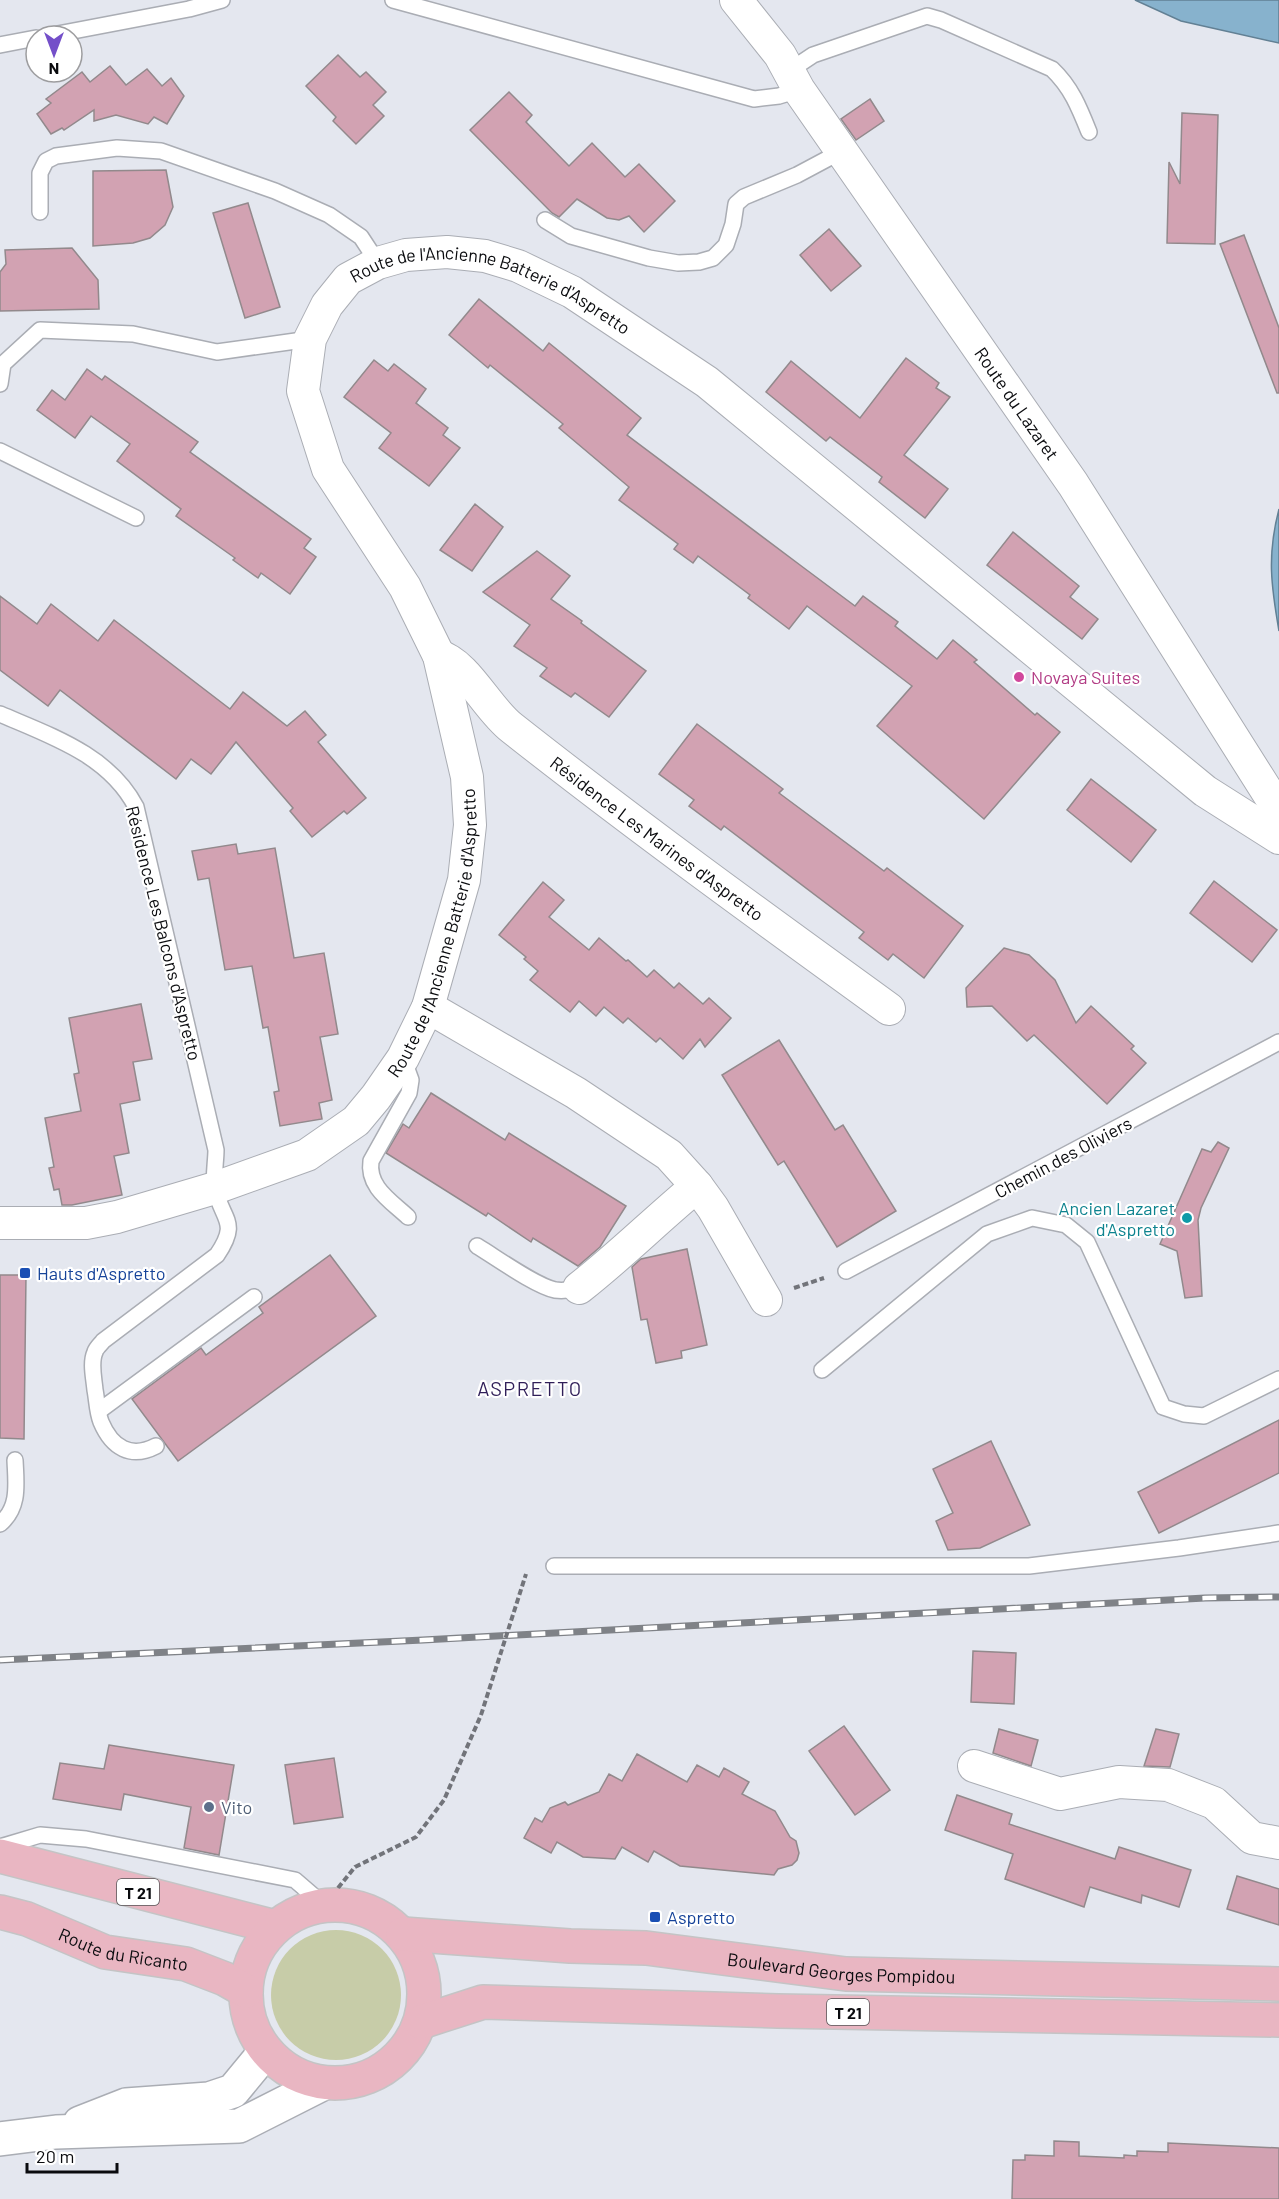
<svg xmlns="http://www.w3.org/2000/svg" width="1279" height="2199" font-family="Barlow,sans-serif">
	<style>
		.green { fill: #c7cca8 }
		.water { fill: #87b2cd; stroke: #628094; stroke-width: 1.5 }
		.building { fill: #d2a2b2; stroke: #92898c; stroke-width: 1.5 }
		.lines { fill: none; stroke-linecap: round; stroke-linejoin: round }
		.lane-casing { stroke: #aaadb4; stroke-width: 18 }
		.street-casing { stroke: #aaadb4; stroke-width: 34 }
		.secondary-casing { stroke: #aaadb4; stroke-width: 36 }
		.primary-casing { stroke: #c4c4c5; stroke-width: 36 }
		.path { stroke: #72747a; stroke-width: 4; stroke-dasharray: 6 3; stroke-linecap: butt }
		.lane { stroke: #fff; stroke-width: 15 }
		.street { stroke: #fff; stroke-width: 32 }
		.secondary { stroke: #fff; stroke-width: 33 }
		.primary { stroke: #e9b6c2; stroke-width: 33 }
		.rail-casing { stroke: #7f8287; stroke-width: 7 }
		.rail { stroke: #fff; stroke-width: 4.5; stroke-dasharray: 14; stroke-linecap: butt }
		.path-bridge { stroke: #72747a; stroke-width: 4; stroke-dasharray: 6 3; stroke-linecap: butt }
		.hotel-dot { fill: #d1479c; stroke: #fff; stroke-width: 2 }
		.culture-dot { fill: #0f9aa8; stroke: #fff; stroke-width: 2 }
		.transit-dot { fill: #1a4fb4; stroke: #fff; stroke-width: 2 }
		.service-dot { fill: #5c6f8a; stroke: #fff; stroke-width: 2 }
		.labels { text-anchor: middle; dominant-baseline: central; stroke-width: 4.5; stroke-linejoin: round; paint-order: stroke }
		.shield { fill: #fff; stroke: #545456; stroke-width: 1.5 }
		.shield-label { font-size: 16px; font-weight: bold; fill: #0a0b0e }
		.street-label { font-size: 18px; fill: #0a0b0e; stroke: #fff }
		.hotel-label { font-size: 18px; fill: #b23c85; stroke: #fff; text-anchor: start }
		.culture-label { font-size: 18px; fill: #0d838f; stroke: #fff; text-anchor: end }
		.transit-label { font-size: 18px; fill: #164399; stroke: #fff; text-anchor: start }
		.service-label { font-size: 18px; fill: #4e5e75; stroke: #fff; text-anchor: start }
		.neighbourhood-label { font-size: 20px; letter-spacing: 1.5px; fill: #301f59; stroke: #fff }
	</style>
	<rect width="100%" height="100%" fill="#e4e7ef"/>
	<circle class="green" cx="336" cy="1995" r="65"/>
	<g class="water">
		<polygon points="1135,0 1279,0 1279,43 1181,21"/>
		<path d="M 1279,509 L 1279,631 C 1271,585 1267,555 1279,509 Z"/>
	</g>
	<g class="building">
		<polygon points="338,55 360,77 366,72 386,92 373,105 384,116 356,144 333,121 336,117 306,86"/>
		<polygon points="110,66 126,85 147,69 162,86 171,78 184,96 167,124 154,117 148,124 116,115 94,121 94,110 64,130 62,128 51,134 37,114 51,103 46,99 82,72 90,82"/>
		<polygon points="509,92 532,115 526,122 569,166 592,143 625,177 639,164 675,201 644,232 629,216 619,220 607,218 577,199 559,217 552,213 470,130"/>
		<polygon points="870,99 884,121 856,140 841,119"/>
		<polygon points="1182,113 1218,115 1215,244 1167,243 1169,162 1180,184"/>
		<polygon points="166,170 173,207 165,225 150,238 133,243 93,246 93,171"/>
		<polygon points="248,203 280,307 245,318 213,213"/>
		<polygon points="829,229 861,266 831,291 800,255"/>
		<polygon points="1244,235 1279,328 1279,393 1277,393 1220,244"/>
		<polygon points="72,248 98,280 99,309 0,311 0,272 6,264 5,250"/>
		<polygon points="479,299 543,351 549,343 619,400 641,418 627,435 804,568 855,606 863,596 898,622 895,626 937,659 953,640 977,660 974,662 1035,715 1037,713 1060,732 984,819 877,726 912,686 807,606 789,629 748,598 750,595 698,556 693,563 674,549 678,544 619,500 629,487 559,428 563,424 490,365 488,368 449,335"/>
		<polygon points="906,358 939,383 936,388 950,397 904,455 948,489 925,518 879,482 882,477 830,437 826,441 766,392 791,361 860,418"/>
		<polygon points="374,360 388,371 394,364 426,389 416,403 448,428 443,435 460,448 429,486 379,448 391,433 344,397"/>
		<polygon points="87,369 102,380 105,376 198,442 190,452 311,539 304,548 316,557 290,594 261,573 258,578 233,560 235,558 176,516 181,509 117,461 130,444 91,416 75,438 37,410 52,390 65,400"/>
		<polygon points="475,504 503,527 472,571 440,550"/>
		<polygon points="1013,532 1079,586 1070,597 1098,619 1082,639 987,565"/>
		<polygon points="537,551 570,576 551,599 582,621 581,623 646,671 609,717 575,693 571,697 540,676 547,668 514,646 530,625 483,592"/>
		<polygon points="0,596 37,624 51,604 98,641 114,620 230,709 243,692 287,726 305,711 326,735 318,742 366,798 347,814 344,811 312,837 290,811 293,808 236,742 211,774 191,759 176,779 60,690 48,706 0,670"/>
		<polygon points="697,724 783,789 779,793 884,871 887,868 963,926 924,978 893,954 888,960 859,938 864,932 724,826 721,830 689,806 694,800 659,774"/>
		<polygon points="1091,779 1156,830 1131,862 1067,810"/>
		<polygon points="236,844 238,854 275,848 294,958 324,953 338,1034 320,1037 332,1100 319,1103 322,1119 280,1126 274,1092 279,1091 268,1027 263,1028 252,966 225,970 209,878 198,880 192,851"/>
		<polygon points="1214,881 1277,930 1252,962 1190,913"/>
		<polygon points="543,882 564,900 549,917 589,950 599,938 626,961 628,960 647,977 654,970 674,988 679,983 703,1004 709,998 731,1018 705,1047 700,1039 683,1059 660,1038 656,1042 628,1018 623,1023 604,1007 596,1016 579,1001 570,1012 530,980 538,971 524,959 526,957 499,935"/>
		<polygon points="1004,948 1029,955 1055,980 1076,1023 1091,1006 1134,1046 1131,1049 1146,1063 1107,1104 1034,1035 1027,1041 992,1006 967,1007 966,988"/>
		<polygon points="141,1004 152,1059 133,1062 140,1100 120,1104 129,1153 114,1156 122,1195 72,1205 62,1205 59,1189 54,1190 49,1168 54,1167 45,1118 81,1111 74,1074 79,1073 69,1018"/>
		<polygon points="779,1040 835,1130 843,1125 896,1211 837,1247 784,1161 778,1165 722,1075"/>
		<polygon points="431,1093 505,1140 509,1133 626,1206 600,1247 578,1266 533,1238 531,1242 488,1213 486,1216 386,1153 403,1124 409,1128"/>
		<polygon points="1218,1142 1229,1148 1201,1208 1198,1220 1202,1296 1185,1298 1177,1251 1160,1244 1202,1149 1211,1152"/>
		<polygon points="687,1249 707,1345 681,1351 682,1358 656,1363 647,1319 641,1320 632,1267 641,1259"/>
		<polygon points="330,1255 376,1316 178,1461 132,1399 201,1348 206,1355 263,1313 259,1307"/>
		<polygon points="0,1275 26,1275 24,1439 0,1438"/>
		<polygon points="1279,1420 1279,1473 1159,1533 1138,1492"/>
		<polygon points="991,1441 1030,1525 980,1548 948,1550 936,1521 953,1513 933,1469"/>
		<polygon points="973,1651 1016,1653 1014,1704 971,1702"/>
		<polygon points="844,1726 890,1790 855,1815 809,1751"/>
		<polygon points="999,1729 1038,1740 1031,1766 993,1753"/>
		<polygon points="1156,1729 1179,1734 1170,1767 1144,1766"/>
		<polygon points="109,1745 234,1765 219,1855 184,1848 191,1807 124,1794 121,1810 53,1799 60,1763 104,1769"/>
		<polygon points="637,1754 687,1782 697,1765 719,1777 724,1768 749,1782 742,1794 775,1811 790,1837 796,1841 799,1853 797,1860 792,1865 778,1869 774,1875 680,1866 654,1851 648,1862 622,1847 615,1859 583,1857 557,1842 551,1853 524,1838 535,1818 542,1822 550,1808 565,1802 568,1805 599,1792 609,1774 622,1781"/>
		<polygon points="334,1758 343,1817 294,1824 285,1765"/>
		<polygon points="957,1795 1012,1814 1009,1824 1115,1859 1119,1847 1191,1870 1179,1907 1142,1895 1141,1903 1090,1887 1084,1907 1005,1879 1013,1854 945,1830"/>
		<polygon points="1237,1876 1279,1889 1279,1925 1227,1909"/>
		<polygon points="1054,2141 1079,2142 1079,2156 1124,2158 1124,2155 1137,2156 1137,2151 1168,2152 1168,2143 1279,2148 1279,2199 1012,2199 1013,2160 1025,2160 1025,2155 1054,2156"/>
	</g>
	<g class="lines">
		<defs>
			<g id="lane">
				<polyline points="393,0 754,99 779,96 799,90"/>
				<polyline points="47,36 189,9 222,0"/>
				<polyline points="0,45 36,38"/>
				<path d="M 789,71 L 813,55 L 927,16 L 941,20 L 1052,69 C 1071,87 1079,107 1089,132"/>
				<polyline points="40,212 40,173 46,161 56,156 117,148 161,151 275,191 329,215 361,237 378,263"/>
				<polyline points="545,220 571,236 649,258 678,263 699,262 713,258 726,245 733,224 736,204 744,197 797,175 842,151"/>
				<polyline points="0,384 3,364 40,330 133,334 217,352 310,339"/>
				<polyline points="0,451 136,518"/>
				<path d="M 0,714 C 51,736 109,755 136,807 L 216,1150 C 216,1161 213,1177 215,1188 C 222,1221 240,1221 217,1255 L 103,1341 C 101,1344 96,1348 95,1352 C 90,1363 94,1378 95,1390 C 97,1400 97,1412 101,1422 C 112,1448 131,1459 156,1446"/>
				<path d="M 403,1058 L 411,1080 L 409,1093 L 371,1161 C 367,1187 391,1201 408,1217"/>
				<path d="M 477,1246 C 497,1258 534,1285 555,1290 C 563,1291 571,1290 579,1288"/>
				<polyline points="846,1271 1279,1042"/>
				<polyline points="822,1370 987,1234 1032,1218 1066,1225 1087,1242 1163,1407 1184,1414 1204,1416 1279,1379"/>
				<polyline points="99,1411 254,1297"/>
				<path d="M 0,1524 C 20,1507 16,1484 15,1460"/>
				<polyline points="554,1566 1029,1566 1179,1548 1279,1533"/>
				<polyline points="0,1847 40,1835 86,1839 295,1880 324,1905"/>
			</g>
			<g id="street">
				<path id="s1" d="M 736,0 L 780,55 L 799,90 L 1073,484 L 1275,804 L 1279,819"/>
				<path id="s2" d="M 439,656 C 467,664 487,709 512,728 C 635,825 762,917 889,1009"/>
				<polyline points="428,1007 576,1093 669,1155 697,1186 713,1208 766,1300"/>
				<path id="s3" d="M 0,1223 L 86,1223 L 117,1217 L 215,1188 L 307,1155 L 356,1121 L 376,1097 L 403,1058 L 428,1007 L 464,880 L 470,825 L 467,777 L 439,656 L 405,587 L 328,469 L 303,391 L 310,339 L 327,305 L 348,279 L 378,263 L 406,255 L 447,252 L 485,256 L 518,266 L 572,292 L 707,382 L 1205,791 L 1279,838"/>
				<path d="M 579,1288 C 620,1256 657,1219 697,1186"/>
				<polyline points="974,1766 1060,1794 1119,1782 1168,1785 1214,1803 1252,1838 1279,1843"/>
			</g>
			<g id="secondary">
				<polyline points="80,2123 126,2105 209,2099 233,2091 266,2051"/>
				<polyline points="0,2139 56,2132 239,2126 324,2083"/>
			</g>
			<g id="primary">
				<polyline points="0,1856 275,1927"/>
				<circle cx="335" cy="1994" r="89"/>
				<path id="s4" d="M 0,1912 L 27,1919 L 105,1952 L 186,1964 L 225,1979 L 246,1991"/>
				<path id="s5" d="M 403,1934 L 570,1946 L 646,1948 L 846,1974 L 1279,1984"/>
				<polyline points="421,2022 483,2002 778,2011 1279,2020"/>
			</g>
		</defs>
		<use href="#lane" class="lane-casing"/>
		<use href="#street" class="street-casing"/>
		<use href="#secondary" class="secondary-casing"/>
		<use href="#primary" class="primary-casing"/>
		<g class="path">
			<polyline points="794,1288 824,1278"/>
			<polyline points="338,1888 355,1867 416,1837 444,1800 481,1715"/>
		</g>
		<use href="#lane" class="lane"/>
		<use href="#street" class="street"/>
		<use href="#secondary" class="secondary"/>
		<use href="#primary" class="primary"/>
		<defs>
			<polyline id="rail" points="0,1660 423,1640 1205,1598 1279,1597"/>
		</defs>
		<use href="#rail" class="rail-casing"/>
		<use href="#rail" class="rail"/>
		<polyline class="path-bridge" points="481,1715 526,1574"/>
	</g>
	<circle class="hotel-dot" cx="1019" cy="677" r="6"/>
	<circle class="culture-dot" cx="1187" cy="1218" r="6"/>
	<g class="transit-dot">
		<rect x="19" y="1267" width="12" height="12" rx="3"/>
		<rect x="649" y="1911" width="12" height="12" rx="3"/>
	</g>
	<circle class="service-dot" cx="209" cy="1807" r="6"/>
	<g class="labels">
		<g class="shield">
			<rect x="117" y="1879" width="42" height="26" rx="4.5"/>
			<rect x="827" y="1999" width="42" height="26" rx="4.5"/>
		</g>
		<g class="shield-label">
			<text x="138" y="1892">T 21</text>
			<text x="848" y="2012">T 21</text>
		</g>
		<g class="street-label">
			<text stroke="none"><textPath href="#s3" startOffset="1450">Route de l'Ancienne Batterie d'Aspretto</textPath></text>
			<text stroke="none"><textPath href="#s1" startOffset="492">Route du Lazaret</textPath></text>
			<text stroke="none"><textPath href="#s2" startOffset="286">Résidence Les Marines d'Aspretto</textPath></text>
			<text stroke="none"><textPath href="#s3" startOffset="586">Route de l'Ancienne Batterie d'Aspretto</textPath></text>
			<text transform="translate(164 933) rotate(76)">Résidence Les Balcons d'Aspretto</text>
			<text transform="translate(1063 1157) rotate(-28)">Chemin des Oliviers</text>
			<text stroke="none"><textPath href="#s4" startOffset="130">Route du Ricanto</textPath></text>
			<text stroke="none"><textPath href="#s5" startOffset="440">Boulevard Georges Pompidou</textPath></text>
		</g>
		<g class="hotel-label">
			<text x="1031" y="677">Novaya Suites</text>
		</g>
		<g class="culture-label">
			<text x="1175" y="1208">Ancien Lazaret<tspan x="1175" dy="21">d'Aspretto</tspan></text>
		</g>
		<g class="transit-label">
			<text x="37" y="1273">Hauts d'Aspretto</text>
			<text x="667" y="1917">Aspretto</text>
		</g>
		<g class="service-label">
			<text x="221" y="1807">Vito</text>
		</g>
		<g class="neighbourhood-label">
			<text x="530" y="1388">ASPRETTO</text>
		</g>
	</g>
	<g transform="translate(54 54) rotate(180)"><circle r="28" fill="#ffffff" stroke="#9d9d9f" stroke-width="1.5"/>
	<path d="M0-4.5L10 22L0 15L-10 22Z" fill="#744fc9"/>
	<text y="-9" font-size="16" font-weight="bold" text-anchor="middle" fill="#0a0b0e">N</text>
	</g>
	<path d="M27 2163v9h90v-9" fill="none" stroke="#0a0b0e" stroke-width="3"/>
	<text x="36" y="2163" font-size="18" fill="#0a0b0e" stroke="#ffffff" stroke-width="4.5" paint-order="stroke">20 m</text>
</svg>
